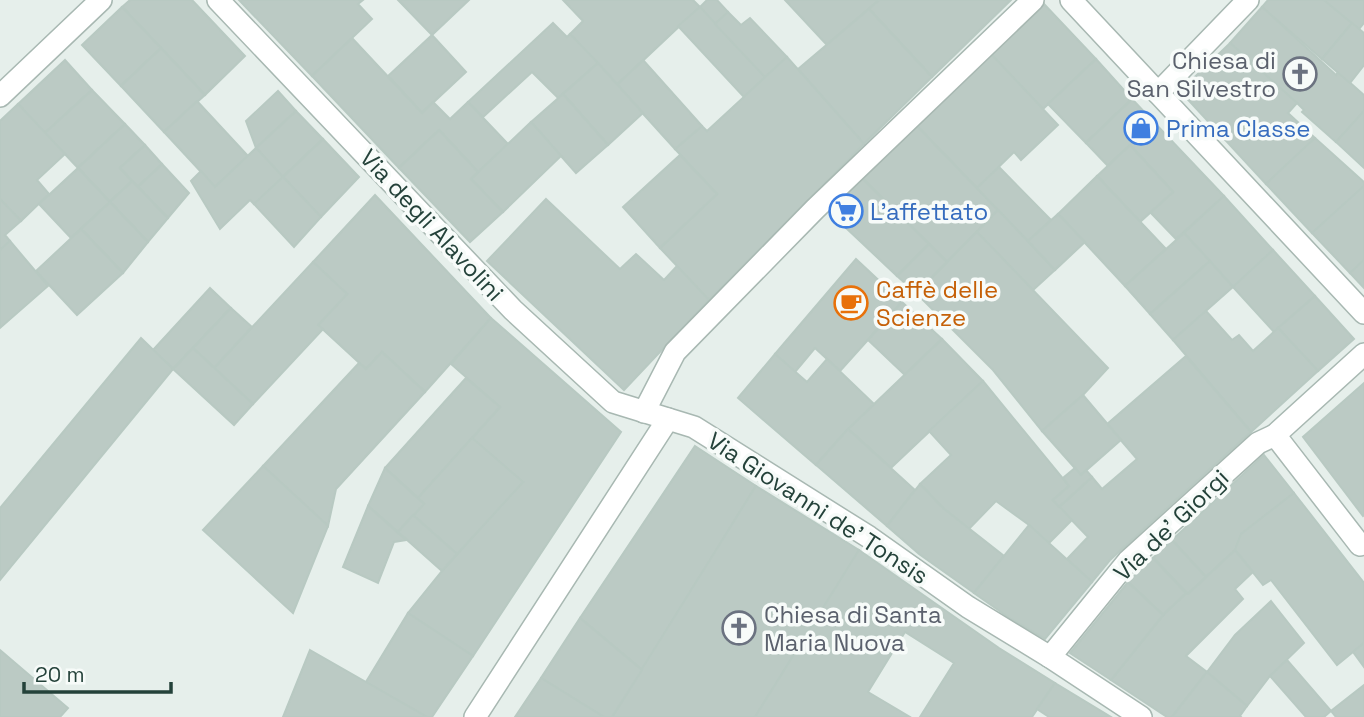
<svg xmlns="http://www.w3.org/2000/svg" width="1364" height="717" font-family="'Space Grotesk',sans-serif">
	<style>
		.building { fill: #bbcac4; stroke: #b8c9c2; stroke-width: 2 }
		.lines { fill: none; stroke-linecap: round; stroke-linejoin: round }
		.pedestrian-casing { stroke: #a8b8b2; stroke-width: 24 }
		.minor-casing { stroke: #a8b8b2; stroke-width: 24 }
		.pedestrian { stroke: #fff; stroke-width: 21 }
		.minor { stroke: #fff; stroke-width: 21 }
		.labels { text-anchor: middle; dominant-baseline: central; stroke-width: 7; stroke-linejoin: round; paint-order: stroke }
		.worship-label { font-size: 24px; fill: #5b616d; stroke: #f7fbf9; text-anchor: end }
		.shop-label { font-size: 24px; fill: #366cbe; stroke: #f7fbf9; text-anchor: start }
		.street-label { font-size: 24px; fill: #24423a; stroke: #f7fbf9 }
		.food-label { font-size: 24px; fill: #c56008; stroke: #f7fbf9; text-anchor: start }
	</style>
	<rect width="100%" height="100%" fill="#e6efeb"/>
	<g class="building">
		<polygon points="130,0 192,0 245,56 205,95 122,7"/>
		<polygon points="239,0 363,0 358,4 372,19 312,76"/>
		<polygon points="398,0 469,0 432,35"/>
		<polygon points="563,0 693,0 700,7 617,85 570,34 583,21"/>
		<polygon points="707,0 717,0 728,12 715,24 700,7"/>
		<polygon points="785,0 879,0 827,45"/>
		<polygon points="879,0 1011,0 932,77 869,9"/>
		<polygon points="1268,0 1324,0 1352,23 1322,59 1262,7"/>
		<polygon points="1324,0 1364,0 1364,23 1359,29"/>
		<polygon points="1044,4 1096,59 1043,109 991,54"/>
		<polygon points="122,7 161,48 121,86 82,45"/>
		<polygon points="700,7 765,77 744,97 678,26"/>
		<polygon points="1262,7 1336,75 1338,72 1364,95 1364,111 1336,142 1302,112 1304,110 1297,103 1230,43"/>
		<polygon points="869,9 932,77 864,144 798,69"/>
		<polygon points="728,12 741,25 750,18 787,57 765,77 715,24"/>
		<polygon points="553,23 567,37 570,34 598,63 558,98 532,72 483,117 468,102"/>
		<polygon points="1352,23 1364,33 1364,65 1350,83 1322,59"/>
		<polygon points="432,35 466,72 422,113 388,76"/>
		<polygon points="352,38 422,113 433,102 450,119 468,102 508,144 478,172 439,130 399,168 312,76"/>
		<polygon points="1230,43 1297,103 1288,113 1315,138 1266,184 1180,91"/>
		<polygon points="161,48 205,95 164,132 121,86"/>
		<polygon points="991,54 1058,125 1021,160 1014,152 977,188 917,126"/>
		<polygon points="787,57 864,144 709,300 660,248 717,194 675,149 702,126 707,131"/>
		<polygon points="1096,59 1132,99 1086,143 1048,104"/>
		<polygon points="65,60 92,90 45,133 18,104"/>
		<polygon points="643,60 702,126 675,149 617,85"/>
		<polygon points="598,63 643,113 608,145 563,94"/>
		<polygon points="92,90 125,124 78,168 45,133"/>
		<polygon points="278,91 296,111 256,148 246,121"/>
		<polygon points="563,94 608,145 576,173 531,122"/>
		<polygon points="1132,99 1224,196 1176,239 1150,212 1173,192 1130,145 1108,166 1086,143"/>
		<polygon points="197,101 248,156 215,187 164,132"/>
		<polygon points="18,104 65,154 37,180 49,194 21,221 0,199 0,121"/>
		<polygon points="296,111 323,139 283,177 256,148"/>
		<polygon points="1364,111 1364,168 1336,142"/>
		<polygon points="531,122 561,156 503,212 471,179"/>
		<polygon points="125,124 145,145 120,168 132,181 110,202 78,168"/>
		<polygon points="917,126 998,210 947,262 862,178"/>
		<polygon points="439,130 478,172 471,179 503,212 470,242 399,168"/>
		<polygon points="1315,138 1364,182 1364,186 1312,233 1266,184"/>
		<polygon points="323,139 359,177 321,217 283,177"/>
		<polygon points="145,145 162,164 138,187 120,168"/>
		<polygon points="1130,145 1173,192 1140,222 1097,176"/>
		<polygon points="256,148 283,177 254,204 250,200 220,229 191,181 201,171 215,187"/>
		<polygon points="680,155 717,194 660,248 623,207"/>
		<polygon points="162,164 189,193 168,218 138,187"/>
		<polygon points="999,167 1051,220 1028,241 977,188"/>
		<polygon points="78,168 110,202 71,238 39,204"/>
		<polygon points="1097,176 1166,249 1125,286 1058,214"/>
		<polygon points="283,177 321,217 294,247 254,204"/>
		<polygon points="862,178 929,244 897,276 828,211"/>
		<polygon points="132,181 168,218 148,242 110,202"/>
		<polygon points="1364,186 1364,260 1350,273 1312,233"/>
		<polygon points="375,195 491,318 425,392 382,352 366,369 318,325 347,294 313,262"/>
		<polygon points="1224,196 1273,250 1233,287 1184,233"/>
		<polygon points="0,199 21,221 5,235 10,241 0,250"/>
		<polygon points="546,199 620,269 636,254 664,280 677,266 709,300 624,390 487,261"/>
		<polygon points="110,202 148,242 123,273 81,229"/>
		<polygon points="998,210 1055,270 1033,290 977,232"/>
		<polygon points="1058,214 1085,242 1055,270 1028,241"/>
		<polygon points="81,229 123,273 77,315 36,271"/>
		<polygon points="977,232 1108,368 1083,395 1042,431 993,370 916,293"/>
		<polygon points="1184,233 1210,261 1150,314 1125,286"/>
		<polygon points="10,241 48,286 0,328 0,250"/>
		<polygon points="929,244 947,262 916,293 897,276"/>
		<polygon points="1273,250 1315,296 1274,332 1233,287"/>
		<polygon points="856,259 902,302 840,371 815,348 795,372 775,354"/>
		<polygon points="1364,260 1364,288 1350,273"/>
		<polygon points="1210,261 1233,287 1173,340 1150,314"/>
		<polygon points="313,262 347,294 318,325 323,329 253,404 214,368"/>
		<polygon points="210,288 231,308 173,369 153,350"/>
		<polygon points="1315,296 1354,339 1318,371 1278,328"/>
		<polygon points="902,302 942,339 905,375 868,340"/>
		<polygon points="231,308 252,327 214,368 193,348"/>
		<polygon points="1206,311 1232,340 1239,335 1253,351 1278,328 1318,371 1251,432 1173,340"/>
		<polygon points="491,318 621,432 473,656 408,613 442,571 523,482 472,438 500,407 451,364"/>
		<polygon points="141,338 173,369 0,580 0,508"/>
		<polygon points="942,339 983,381 891,468 848,429"/>
		<polygon points="193,348 253,404 234,425 173,369"/>
		<polygon points="382,352 425,392 336,489 328,526 263,466 359,363 366,369"/>
		<polygon points="775,354 807,382 827,359 874,404 848,429 816,465 738,398"/>
		<polygon points="1186,356 1251,432 1110,560 1092,582 1067,559 1088,537 1059,507 1092,477 1102,489 1137,459 1107,424"/>
		<polygon points="466,378 500,407 418,498 385,468"/>
		<polygon points="983,381 1069,486 1053,500 1072,520 1049,543 1029,525 996,501 969,529 943,508 920,484 951,455 929,431"/>
		<polygon points="1364,383 1364,515 1363,516 1303,437"/>
		<polygon points="1083,395 1121,440 1081,475 1042,431"/>
		<polygon points="848,429 915,490 887,526 816,465"/>
		<polygon points="472,438 523,482 457,554 413,515 424,504 418,498"/>
		<polygon points="695,446 756,486 642,670 580,618"/>
		<polygon points="1264,455 1294,493 1241,534 1235,550 1206,577 1172,540"/>
		<polygon points="263,466 328,526 293,613 203,530"/>
		<polygon points="385,468 424,504 398,532 368,506"/>
		<polygon points="1075,468 1081,475 1086,470 1092,477 1059,507 1053,500 1069,486 1063,478"/>
		<polygon points="920,484 943,508 1004,556 974,593 919,554 887,526"/>
		<polygon points="756,486 859,550 837,586 755,717 612,717"/>
		<polygon points="1294,493 1364,583 1364,643 1337,665 1271,580 1263,585 1235,550 1241,534"/>
		<polygon points="368,506 406,540 394,542 378,583 343,567"/>
		<polygon points="413,515 457,554 442,571 398,532"/>
		<polygon points="1029,525 1092,582 1045,639 1008,617 974,593"/>
		<polygon points="1172,540 1206,577 1188,594 1153,558"/>
		<polygon points="859,550 999,648 1055,683 1032,717 920,717 954,663 905,632 868,692 910,717 755,717"/>
		<polygon points="1235,550 1253,572 1235,589 1243,599 1186,656 1207,672 1172,717 1167,717 1111,680 1163,615 1186,593 1188,594"/>
		<polygon points="1153,558 1186,593 1163,615 1128,582"/>
		<polygon points="1128,582 1163,615 1111,680 1070,653"/>
		<polygon points="1271,601 1304,643 1270,676 1247,706 1207,672 1235,635"/>
		<polygon points="408,613 473,656 432,717 427,717 366,682"/>
		<polygon points="580,618 642,670 612,717 604,717 541,678"/>
		<polygon points="1364,643 1364,667 1353,652"/>
		<polygon points="0,650 68,708 60,717 0,717"/>
		<polygon points="310,650 366,682 427,717 283,717"/>
		<polygon points="1287,660 1331,711 1324,717 1306,717 1270,676"/>
		<polygon points="1207,672 1247,706 1240,716 1241,717 1172,717"/>
		<polygon points="541,678 604,717 515,717"/>
		<polygon points="1055,683 1111,717 1049,717 1037,709"/>
		<polygon points="1364,685 1364,717 1336,717 1331,711"/>
	</g>
	<g class="lines">
		<defs>
			<g id="pedestrian">
				<polyline points="1158,93 1364,313"/>
				<polyline points="1275,435 1360,545"/>
				<polyline points="1050,657 1128,561 1258,443 1275,435 1364,354"/>
			</g>
			<g id="minor">
				<polyline points="218,0 513,310 613,402 694,427 869,537 968,607 1050,657 1141,717"/>
				<polyline points="1071,0 1158,93 1248,0"/>
				<polyline points="0,96 101,0"/>
				<polyline points="644,412 675,352 815,209 1033,0"/>
				<polyline points="475,717 668,419"/>
			</g>
		</defs>
		<use href="#pedestrian" class="pedestrian-casing"/>
		<use href="#minor" class="minor-casing"/>
		<use href="#pedestrian" class="pedestrian"/>
		<use href="#minor" class="minor"/>
	</g>
	<defs>
		<symbol id="church-ring" viewBox="-11 -11 22 22"><circle r="9.5" fill="#f7fbf9" stroke="#6b7280" stroke-width="1.5"/><path d="M-1.2-6h2.4v3.5h3.3v2.4h-3.3V6h-2.4V-.1h-3.3v-2.4h3.3Z" fill="#6b7280"/></symbol>
		<symbol id="shop-ring" viewBox="-11 -11 22 22"><circle r="9.5" fill="#f7fbf9" stroke="#3f7fe0" stroke-width="1.5"/><path d="M-5-2.5h2.3a2.7 3.5 0 0 1 5.4 0H5L5.5 6h-11ZM-1.5-2.5h3a1.5 2.3 0 0 0-3 0Z" fill="#3f7fe0"/></symbol>
		<symbol id="supermarket-ring" viewBox="-11 -11 22 22"><circle r="9.5" fill="#f7fbf9" stroke="#3f7fe0" stroke-width="1.5"/><path d="M-6-5.5h2.5l.6 2H6L4.5 2H-2.5L-4.4-4H-6ZM-1.5 3.2a1.3 1.3 0 1 0 .1 0ZM3 3.2a1.3 1.3 0 1 0 .1 0Z" fill="#3f7fe0"/></symbol>
		<symbol id="cafe-ring" viewBox="-11 -11 22 22"><circle r="9.5" fill="#f7fbf9" stroke="#e8710a" stroke-width="1.5"/><path d="M-5.5-4.5H6V0H3Q3 3.5 0 3.5H-2.5Q-5.5 3.5-5.5 0ZM3-3.2v2h1.7v-2ZM-6 4.5H4V6H-6Z" fill="#e8710a"/></symbol>
	</defs>
	<g fill-rule="evenodd">
		<use href="#church-ring" x="1281" y="55" width="38" height="38"/>
		<use href="#shop-ring" x="1122" y="109" width="38" height="38"/>
		<use href="#supermarket-ring" x="827" y="192" width="38" height="38"/>
		<use href="#cafe-ring" x="832" y="284" width="38" height="38"/>
		<use href="#church-ring" x="720" y="609" width="38" height="38"/>
	</g>
	<g class="labels">
		<g class="worship-label">
			<text x="1276" y="60">Chiesa di<tspan x="1276" dy="28">San Silvestro</tspan></text>
			<text x="764" y="614" text-anchor="start">Chiesa di Santa<tspan x="764" dy="28">Maria Nuova</tspan></text>
		</g>
		<g class="shop-label">
			<text x="1166" y="128">Prima Classe</text>
			<text x="870" y="211">L'affettato</text>
		</g>
		<g class="street-label">
			<text transform="translate(432 225) rotate(47)">Via degli Alavolini</text>
			<text transform="translate(818 508) rotate(33)">Via Giovanni de' Tonsis</text>
			<text transform="translate(1171 525) rotate(-44)">Via de' Giorgi</text>
		</g>
		<g class="food-label">
			<text x="876" y="289">Caffè delle<tspan x="876" dy="28">Scienze</tspan></text>
		</g>
	</g>
	<path d="M24 682v10h147v-10" fill="none" stroke="#24423a" stroke-width="3.5"/>
	<text x="35" y="682" font-size="21" fill="#24423a" stroke="#f7fbf9" stroke-width="5" paint-order="stroke">20 m</text>
</svg>
